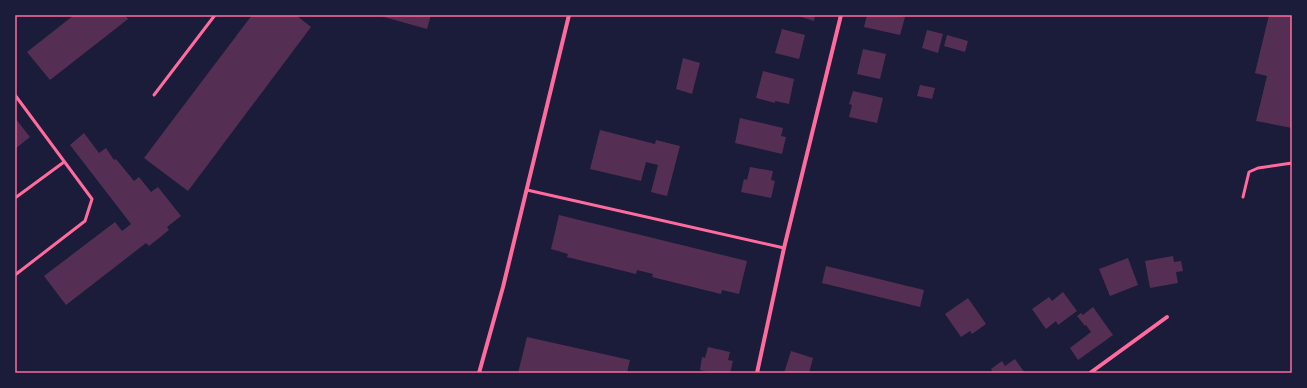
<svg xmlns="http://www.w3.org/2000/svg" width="1307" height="388" font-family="'Varela Round',sans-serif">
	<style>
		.building { fill: #542f53 }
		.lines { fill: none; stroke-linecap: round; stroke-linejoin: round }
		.service { stroke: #ff6b9d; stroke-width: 3 }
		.minor { stroke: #ff6b9d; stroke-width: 4 }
		.neatline { fill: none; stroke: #ff6b9d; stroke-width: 1.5 }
	</style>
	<rect width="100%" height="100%" fill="#1b1b3a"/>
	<g class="building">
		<polygon points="74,15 125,15 128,19 50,80 27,52"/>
		<polygon points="252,15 296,15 311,27 188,191 144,158"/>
		<polygon points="377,15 431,15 427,29"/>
		<polygon points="795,15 815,15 814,21"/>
		<polygon points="867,15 898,15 905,17 900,35 864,27"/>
		<polygon points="1269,15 1292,15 1292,128 1256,121 1267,76 1255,73"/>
		<polygon points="782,29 805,35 799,59 775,53"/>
		<polygon points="927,30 943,34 938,53 922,48"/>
		<polygon points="947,35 968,41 965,52 944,46"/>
		<polygon points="863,49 886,54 880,79 857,74"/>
		<polygon points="683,58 700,63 692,94 676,89"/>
		<polygon points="763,71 794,79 789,104 775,101 775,103 756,98"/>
		<polygon points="920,85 935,88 932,99 917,96"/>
		<polygon points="853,91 883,98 877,123 849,117 852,105 849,104"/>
		<polygon points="15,118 30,137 15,149"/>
		<polygon points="740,118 783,128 781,136 786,137 782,154 735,143"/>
		<polygon points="600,130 655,144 656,140 680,146 667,196 651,192 658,165 646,162 641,181 590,169"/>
		<polygon points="84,133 99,153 106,148 114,160 116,159 134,181 139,177 151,192 158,187 181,216 167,227 169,230 149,246 146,243 66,305 44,276 115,222 122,231 131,224 70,145"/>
		<polygon points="750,167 773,171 771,180 775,181 771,198 741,192 744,179 747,180"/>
		<polygon points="559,215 747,261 739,294 722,290 721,294 652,277 653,274 637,270 636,274 567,257 568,254 551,249"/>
		<polygon points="1173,256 1174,262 1181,261 1183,271 1176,272 1178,283 1150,288 1145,261"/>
		<polygon points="1128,258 1138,285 1110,296 1099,269"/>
		<polygon points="826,266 924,290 920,307 822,283"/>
		<polygon points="1063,292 1077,311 1058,325 1056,321 1046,329 1032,309 1049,297 1052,301"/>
		<polygon points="968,298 986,324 972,334 970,331 961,337 945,314"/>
		<polygon points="1093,307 1113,335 1078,360 1070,348 1091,332 1086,325 1085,326 1077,316 1081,313 1083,315"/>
		<polygon points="527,337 630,360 627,373 518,373"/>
		<polygon points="708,347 730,352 728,360 733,361 730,373 712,373 700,370 702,357 705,358"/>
		<polygon points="791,351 813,358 809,373 784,373"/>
		<polygon points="1015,359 1025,373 993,373 991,369 1002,361 1005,366"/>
	</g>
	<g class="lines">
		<g class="service">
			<polyline points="15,95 92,199 85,221 15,275"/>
			<polyline points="154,95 215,15"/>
			<polyline points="527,190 784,248"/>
			<polyline points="1243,197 1249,172 1258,168 1292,163"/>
			<polyline points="15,198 64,162"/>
		</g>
		<g class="minor">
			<polyline points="479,373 503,287 569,15"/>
			<polyline points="757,373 784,248 841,15"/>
			<polyline points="1090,373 1167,317"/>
		</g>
	</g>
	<rect width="1307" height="388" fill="none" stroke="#1b1b3a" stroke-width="32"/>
	<rect x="16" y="16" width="1275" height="356" class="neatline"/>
</svg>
